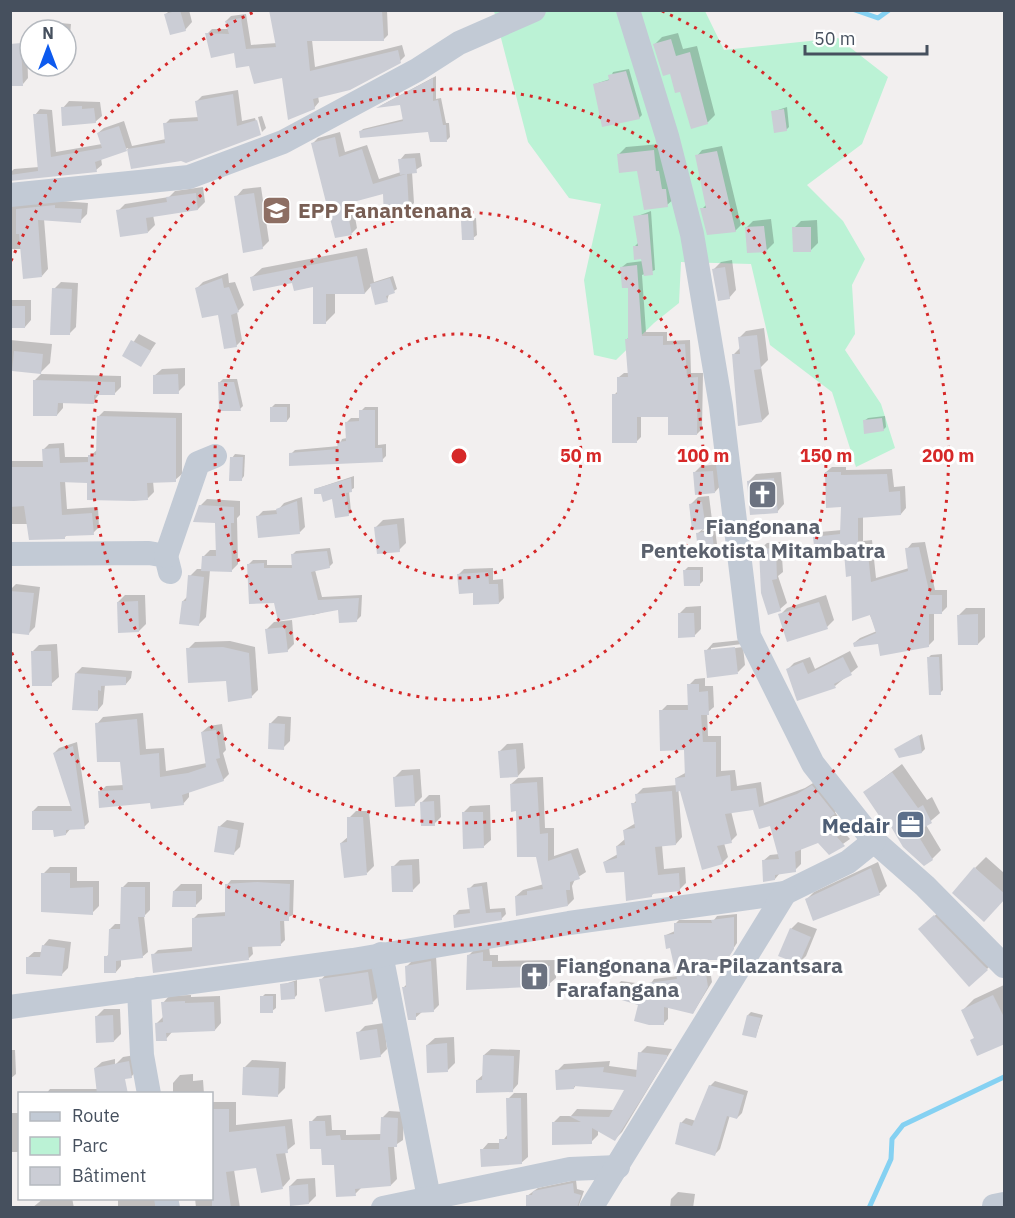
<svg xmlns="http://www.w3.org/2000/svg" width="1015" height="1218" font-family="'IBM Plex Sans',sans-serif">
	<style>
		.green { fill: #bbf2d5 }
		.shadow { fill: #0003 }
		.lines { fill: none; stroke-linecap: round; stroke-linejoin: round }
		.stream { stroke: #85d1f2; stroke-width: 5 }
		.building { fill: #cbcdd5 }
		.minor { stroke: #c2cad5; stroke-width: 24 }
		.ring { fill: none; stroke: #d62828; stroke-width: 3; stroke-dasharray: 3 6 }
		.labels { text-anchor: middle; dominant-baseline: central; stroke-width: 6; stroke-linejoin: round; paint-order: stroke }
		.education-label { font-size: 21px; font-weight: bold; fill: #785e54; stroke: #fff; text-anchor: start }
		.worship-label { font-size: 21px; font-weight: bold; fill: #5b616d; stroke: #fff }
		.service-label { font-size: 21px; font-weight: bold; fill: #4e5e75; stroke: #fff; text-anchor: end }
		.centre { fill: #d62828; stroke: #fff; stroke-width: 3 }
		.ring-label { font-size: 18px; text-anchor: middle; font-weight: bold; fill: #d62828; stroke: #fff; stroke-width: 6; stroke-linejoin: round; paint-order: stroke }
	</style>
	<rect width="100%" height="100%" fill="#f2efef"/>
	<polygon class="green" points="494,11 705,11 724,50 838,38 888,77 862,144 807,185 843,221 865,259 852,285 855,334 845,350 881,404 895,448 856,467 832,392 770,345 751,264 681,262 679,303 654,323 616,360 594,355 584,280 601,204 569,198 528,142"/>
	<g class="shadow">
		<polygon points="170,10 189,10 192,22 185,30 165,15"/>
		<polygon points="258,10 387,10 388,35 383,40 312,40 315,67 402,45 405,56 400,61 318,96 319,102 314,108 283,76 250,64 207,34 212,29 229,29 226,21 231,16 246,14 251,45 277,43 271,11"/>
		<polygon points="60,23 71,24 70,35 67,38 66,30 56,30"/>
		<polygon points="678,33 683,49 697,46 715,115 708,122 692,127 681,90 655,44 662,37"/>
		<polygon points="27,47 28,78 23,84 10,48"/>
		<polygon points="629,69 642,115 639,118 595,84 610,79 613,72"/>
		<polygon points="436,76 436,99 441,98 446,123 449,123 450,137 447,140 429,130 360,132 363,129 404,119 401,103 380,106"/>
		<polygon points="238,90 242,121 255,118 260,134 181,160 132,167 128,148 101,158 102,165 96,170 10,179 10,173 14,169 39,167 35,115 40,109 52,110 56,152 102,144 98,133 104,128 124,121 132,146 166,139 165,124 170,119 199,117 197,101 202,96"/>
		<polygon points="69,101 100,102 102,116 95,122 63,108"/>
		<polygon points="787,107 789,127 786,130 772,112"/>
		<polygon points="262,116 266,128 262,132 258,117"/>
		<polygon points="340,132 345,152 367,145 379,179 401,172 400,160 405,154 420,153 422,166 412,172 414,203 408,209 401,209 396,217 384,192 352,201 357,228 352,233 336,236 312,144 318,138"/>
		<polygon points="660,144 675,198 667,205 638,169 619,154 626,147"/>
		<polygon points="722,146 741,225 735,231 702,209 707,204 697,156 702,150"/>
		<polygon points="203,187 205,202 198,209 153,215 155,225 148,232 118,211 125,204 169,197 175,191"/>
		<polygon points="261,187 269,241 262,248 236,197 243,189"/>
		<polygon points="61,201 88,203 87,214 80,221 44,219 48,269 42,276 22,249 10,249 10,207 20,203"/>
		<polygon points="651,211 655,270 642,275 646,332 667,332 667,341 690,340 691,373 703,373 702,429 697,434 669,416 641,416 641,437 636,442 614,395 619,390 619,377 624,373 629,373 627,339 630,337 630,286 622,267 627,263 643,261 635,246 638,243 635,217"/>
		<polygon points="476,218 477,235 473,238 463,222 466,219"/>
		<polygon points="771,219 774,243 767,250 746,228 753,221"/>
		<polygon points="817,220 818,243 811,250 794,228 801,221"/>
		<polygon points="367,248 374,282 393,276 397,289 389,294 387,301 372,285 365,293 335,293 335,313 326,322 315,285 252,277 262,268"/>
		<polygon points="732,260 736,290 729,298 714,269 721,262"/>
		<polygon points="228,273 229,283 235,282 244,305 237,312 242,340 236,346 219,313 197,288 203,282"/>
		<polygon points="61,282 78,283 76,327 69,334 54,289"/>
		<polygon points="10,300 31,300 31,320 25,327 10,327"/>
		<polygon points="764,328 768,360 761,367 769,414 762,421 733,355 740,348 739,338 746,331"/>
		<polygon points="139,334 156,343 141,365 124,356"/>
		<polygon points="10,340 52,344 50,363 41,372 10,370"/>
		<polygon points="185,368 185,385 178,392 154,376 162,369"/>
		<polygon points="41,374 121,376 121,387 115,393 100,393 93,402 63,402 63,408 57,415 34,381"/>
		<polygon points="223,379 237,379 243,406 240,409 220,382"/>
		<polygon points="275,404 290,404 290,417 287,421 272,407"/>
		<polygon points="365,407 378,407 378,445 386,444 386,456 382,460 291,454 295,450 339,446 342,439 347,438 347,422 351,418 361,418 361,411"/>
		<polygon points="104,411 182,413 182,474 175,480 153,481 154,492 148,498 89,481 65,481 67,509 98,507 99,527 93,533 68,534 64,538 27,524 10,524 10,461 44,461 43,450 49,444 64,443 65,457 89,457 98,449 98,417"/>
		<polygon points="885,416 886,427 883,430 864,421 868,418"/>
		<polygon points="235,454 245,455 244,476 241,480 232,458"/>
		<polygon points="720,464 722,484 715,492 694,473 701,466"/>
		<polygon points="832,467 846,467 846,470 892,469 894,487 905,486 906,508 901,514 863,516 863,541 872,540 876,578 909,568 907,549 912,543 925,542 935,590 947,590 947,607 941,613 934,613 934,640 928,646 854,643 860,638 877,631 852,575 845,551 815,537 820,532 842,530 843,505 826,472"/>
		<polygon points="781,472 784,504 777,512 749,481 756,474"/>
		<polygon points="354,476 354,488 349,491 351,511 348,515 333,497 315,489"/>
		<polygon points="709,496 712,520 702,531 715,529 717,544 714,547 697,534 704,528 691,504 698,497"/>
		<polygon points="302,497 305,527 300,532 257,517 263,511 278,510 284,503"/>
		<polygon points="207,499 240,501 240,515 237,518 238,564 232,570 210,570 206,617 199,624 183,601 188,596 190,576 197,569 203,569 203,557 210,550 217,550 216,521 200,506"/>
		<polygon points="404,518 406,543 399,550 376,527 383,520"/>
		<polygon points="781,542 783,572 778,576 787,603 780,609 769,613 760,549 767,543"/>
		<polygon points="330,548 333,563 329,567 315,570 322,597 362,595 361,616 357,620 339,608 313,615 275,601 249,564 253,560 267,560 267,565 293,565 292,555 296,551"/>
		<polygon points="688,567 703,567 703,581 700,584 685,570"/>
		<polygon points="493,568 493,580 503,579 504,598 499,603 475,591 459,574 464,569"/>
		<polygon points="16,584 40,587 35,627 28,634 10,632 10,590"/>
		<polygon points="125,595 145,595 146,624 139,631 118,602"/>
		<polygon points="826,595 834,620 827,627 780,615 787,608"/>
		<polygon points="701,606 701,629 694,636 679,614 686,607"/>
		<polygon points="966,608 985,608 985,637 978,644 959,615"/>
		<polygon points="292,620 294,644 287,651 267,629 274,622"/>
		<polygon points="742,640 742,644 711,648 711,651 743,647 745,665 738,672 706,651 713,643"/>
		<polygon points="230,641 255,647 258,690 251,697 188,649 195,642"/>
		<polygon points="57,644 59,677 51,684 32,652 39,645"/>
		<polygon points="850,651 858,667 835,686 788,669 794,663 810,657 815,669"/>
		<polygon points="942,654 943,690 940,693 928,658 931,655"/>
		<polygon points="82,667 132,671 131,678 126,684 105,685 103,704 98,710 76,673"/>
		<polygon points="705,678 705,686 713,686 714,707 707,713 708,736 721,736 721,771 735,770 737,786 761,782 764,803 805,788 818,780 840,807 835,812 845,828 842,830 850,839 830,853 818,841 801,848 801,864 795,870 780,873 775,879 763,861 770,855 779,854 771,824 755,808 731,811 737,835 731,841 724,843 728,857 722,863 678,785 682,837 676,844 662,845 664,869 685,867 686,883 679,890 655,892 651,896 625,871 604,862 618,854 617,846 625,839 624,830 636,823 633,804 637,800 636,795 643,788 677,785 676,778 687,772 685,748 661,711 667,705 690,705 689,685 695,679"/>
		<polygon points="143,713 146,749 164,748 166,771 207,763 202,732 209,726 222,724 226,750 223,753 229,774 223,780 189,792 189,797 183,804 152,801 100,792 106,786 124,785 121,760 97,724 103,717"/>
		<polygon points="278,716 291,717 290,741 283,748 270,724"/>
		<polygon points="922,734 925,749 922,752 896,749"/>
		<polygon points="77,742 89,822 84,827 71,828 66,834 54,829 33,811 38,806 72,806 54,753 59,748"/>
		<polygon points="523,743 525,768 518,776 500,751 507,744"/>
		<polygon points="902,764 927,800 932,797 940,813 926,825 941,850 932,859 865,792"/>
		<polygon points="420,769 422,797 414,805 395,777 402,770"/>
		<polygon points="543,777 545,828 554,828 554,856 578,848 586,872 575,879 572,886 574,899 568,905 516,896 523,890 544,884 538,855 517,810 511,784 518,778"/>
		<polygon points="429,795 440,795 441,817 434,824 421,803"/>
		<polygon points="490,805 491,840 483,847 463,813 470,806"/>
		<polygon points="356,811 369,811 374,866 367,873 341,843 349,836 349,818"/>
		<polygon points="227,820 244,823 240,847 233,854 219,827"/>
		<polygon points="986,857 1004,873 1004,898 975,868"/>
		<polygon points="419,859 420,883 413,890 393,867 400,860"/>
		<polygon points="878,862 887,886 880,893 814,919 806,900 814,892"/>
		<polygon points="50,867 77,867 77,881 99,881 99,906 92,913 43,874"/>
		<polygon points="231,880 294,880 293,915 284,919 285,940 280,945 252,945 253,954 249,958 153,955 158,950 193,947 193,919 198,914 227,912 227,885"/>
		<polygon points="128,882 150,882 150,910 144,916 148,952 142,957 121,959 121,966 116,972 106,957 110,953 110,929 115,924 122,924 123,887"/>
		<polygon points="487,882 490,909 505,908 506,914 501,919 455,915 459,910 471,909 469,889 474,884"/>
		<polygon points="181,884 202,884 202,899 195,906 174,891"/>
		<polygon points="942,909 994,962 987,969 927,923"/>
		<polygon points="737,914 737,943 727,958 708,958 712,982 693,1013 668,1006 668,1019 664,1023 617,986 621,981 650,985 654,979 678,976 672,947 666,935 675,931 675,924 679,920 714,920 717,916"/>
		<polygon points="798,922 817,929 806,956 799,963 791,929"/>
		<polygon points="49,939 71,942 68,968 61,975 27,958 34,952 42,952 43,946"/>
		<polygon points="489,946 490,955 498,955 498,961 556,960 556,978 549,984 468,988 468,956 475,949"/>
		<polygon points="436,956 439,1005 433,1011 422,1012 415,1018 404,987 408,983 407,966 413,960"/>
		<polygon points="374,966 379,996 373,1002 321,980 327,973"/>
		<polygon points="297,980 297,995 294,998 282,985"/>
		<polygon points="1004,985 1004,1042 975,1037 963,1010 974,999"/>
		<polygon points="265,994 276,994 276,1008 272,1011 262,997"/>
		<polygon points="191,995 191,997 220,996 221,1023 215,1030 172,1032 166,1039 156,1024 164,1016 163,1003 169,996"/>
		<polygon points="104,1009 120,1009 121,1034 114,1041 97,1016"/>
		<polygon points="751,1012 763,1015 756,1036 748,1015"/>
		<polygon points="384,1023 387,1049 380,1056 358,1033 365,1026"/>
		<polygon points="454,1037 455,1063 448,1070 427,1045 435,1038"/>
		<polygon points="647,1046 672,1049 622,1132 615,1139 598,1130 598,1135 591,1142 553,1123 560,1116 571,1116 577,1109 614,1110 626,1088 576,1085 574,1088 557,1071 564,1064 610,1061 609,1066 638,1070 640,1053"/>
		<polygon points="491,1049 520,1050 518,1084 512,1091 477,1080 484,1074 484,1055"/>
		<polygon points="10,1050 15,1050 16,1074 10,1079"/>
		<polygon points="135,1055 138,1069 131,1077 119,1079 114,1094 46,1094 50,1089 100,1089 95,1068 102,1062 115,1059 115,1065 123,1057"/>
		<polygon points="252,1060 286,1062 285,1088 278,1095 245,1067"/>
		<polygon points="193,1074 193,1081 203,1080 204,1094 173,1094 173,1083 180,1075"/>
		<polygon points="715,1081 748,1091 742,1113 737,1118 730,1115 720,1149 715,1154 681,1123 686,1118 696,1121 710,1086"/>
		<polygon points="514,1093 527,1093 528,1157 521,1163 482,1150 488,1143 501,1143 508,1134 508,1099"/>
		<polygon points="212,1102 236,1102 236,1125 292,1119 295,1144 285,1152 290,1179 283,1187 257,1167 234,1170 240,1208 196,1208 195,1198 212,1198"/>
		<polygon points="389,1111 404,1112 403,1140 394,1146 397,1179 391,1185 362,1187 355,1194 323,1147 311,1122 317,1116 331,1115 332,1130 346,1130 346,1135 382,1134 382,1118"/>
		<rect x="10" y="1113" width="10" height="39"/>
		<polygon points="315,1178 316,1196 309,1203 290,1186 297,1179"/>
		<polygon points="576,1180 577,1189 584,1191 578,1208 527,1208 527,1196 538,1188"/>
		<polygon points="678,1192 695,1194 693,1208 670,1208 671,1199"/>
		<polygon points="72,1198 74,1208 32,1208 44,1198"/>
		<polygon points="118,1198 155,1198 156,1208 118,1208"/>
	</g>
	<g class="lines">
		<g class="stream">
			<polyline points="855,10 878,18 889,10"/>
			<polyline points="869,1208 891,1159 892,1139 903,1125 1004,1077"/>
		</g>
	</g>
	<g class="building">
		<polygon points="180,10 186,31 170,35 164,14"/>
		<polygon points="269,10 382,10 384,41 307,41 310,71 398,50 401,63 350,90 313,99 315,109 288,120 282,78 254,84 249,66 236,68 234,53 211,58 205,33 229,34 225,21 241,18 246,49 276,47"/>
		<polygon points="671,39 676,56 690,52 708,124 691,129 680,92 675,93 670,74 663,76 653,44"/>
		<polygon points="21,43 23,86 10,86 10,44"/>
		<polygon points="626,71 640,119 602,127 593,84 609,80 608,75"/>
		<polygon points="433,78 433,101 438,100 443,125 446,125 447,142 430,142 428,132 360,138 359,131 403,121 400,105 376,108"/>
		<polygon points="233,94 237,126 257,120 261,135 186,163 181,161 131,169 127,149 165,143 163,123 198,121 195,101"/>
		<polygon points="82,106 82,109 94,108 96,123 62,126 61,107"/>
		<polygon points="784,109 787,131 774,133 771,111"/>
		<polygon points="33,114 47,114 51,157 102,148 97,133 119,126 127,151 95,162 97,172 10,181 10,175 38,171"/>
		<polygon points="335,137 339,157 362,149 373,184 406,174 400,175 398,159 415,158 417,173 407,174 409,210 396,211 396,218 384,219 383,194 346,204 352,235 335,238 311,143"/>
		<polygon points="654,150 656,171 659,171 662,189 666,189 668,207 644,210 637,171 619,173 617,154"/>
		<polygon points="717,151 736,232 707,235 700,208 706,208 695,155"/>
		<polygon points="196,193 198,210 146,218 148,233 120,237 116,210 167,202 166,197"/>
		<polygon points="254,193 263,249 243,253 234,196"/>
		<polygon points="55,205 55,208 82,209 81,223 38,220 42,277 23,279 19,234 16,234 16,209"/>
		<polygon points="648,214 653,275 644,276 641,259 634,260 633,246 638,246 633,216"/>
		<polygon points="461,221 473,221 474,240 462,240"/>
		<polygon points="764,226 767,252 747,253 745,227"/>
		<polygon points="792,227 811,227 811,252 793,252"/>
		<polygon points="357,256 365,294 326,294 326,324 313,324 313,287 294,291 292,283 253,291 250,277"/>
		<polygon points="637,265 642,336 663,336 663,345 685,344 687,378 698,377 697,435 668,435 668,417 637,417 637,443 612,443 612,394 617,394 617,377 628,377 625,339 628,339 628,288 622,288 620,267"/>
		<polygon points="725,267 730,299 718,301 712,269"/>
		<polygon points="222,278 224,288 229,287 239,312 231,315 237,347 224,349 218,315 202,318 195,288"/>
		<polygon points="390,278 395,293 386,296 388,302 375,305 370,284"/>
		<polygon points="52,288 72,289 70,335 50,335"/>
		<rect x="10" y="306" width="15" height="22"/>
		<polygon points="757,335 761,369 754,370 762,422 738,426 732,354 740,354 738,337"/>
		<polygon points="131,340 151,351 141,367 122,356"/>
		<polygon points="14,351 43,354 41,374 12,371"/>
		<polygon points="178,374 179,394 153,394 153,375"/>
		<polygon points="33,380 115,382 115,395 94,395 94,404 58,403 57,416 33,416"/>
		<polygon points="218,382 234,382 241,411 219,411"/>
		<rect x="270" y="407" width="17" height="15"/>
		<polygon points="359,410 375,410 375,448 382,448 383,462 289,466 289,453 338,449 337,442 346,441 345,422 359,421"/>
		<polygon points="97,416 176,418 176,482 147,483 148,500 134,501 87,500 87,483 60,482 62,515 92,513 94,535 65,536 65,539 29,540 24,506 10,507 10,467 43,467 42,449 59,448 60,463 88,462 88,455 96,455"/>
		<polygon points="882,418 884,431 864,434 863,420"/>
		<polygon points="230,457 243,457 242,481 229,481"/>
		<polygon points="713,471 715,493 695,495 693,472"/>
		<polygon points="825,472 841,472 841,475 887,474 889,492 900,491 901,515 858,518 858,545 867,544 871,582 908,571 905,548 919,547 930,595 942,595 942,614 929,614 929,647 880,656 878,644 854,647 853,643 876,633 870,615 852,621 851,576 846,577 844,552 815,555 813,537 840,534 841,507 826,508"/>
		<polygon points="351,478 352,492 346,493 349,516 335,518 332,499 323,502 321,494 314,494 314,489"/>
		<polygon points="774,478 778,513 750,515 747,481"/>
		<polygon points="297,501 300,534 258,538 256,516 277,514 276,509"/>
		<polygon points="702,502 706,529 692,530 689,504"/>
		<polygon points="199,505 234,507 234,523 231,523 232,572 201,571 202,556 216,556 215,523 193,522"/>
		<polygon points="397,524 400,552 377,554 374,527"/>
		<polygon points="712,531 714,549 698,551 696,533"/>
		<polygon points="776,548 777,579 772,580 781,611 768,615 761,593 759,549"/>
		<polygon points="327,551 330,568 311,572 318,600 359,598 357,622 339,623 338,610 278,621 274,603 249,604 247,564 264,563 264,568 292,568 291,554"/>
		<polygon points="683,570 700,570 700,586 684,586"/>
		<polygon points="488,572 489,584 498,584 499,604 473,605 473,593 459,594 457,574"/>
		<polygon points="188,575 204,577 199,626 179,624 182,601 186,601"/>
		<polygon points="10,591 34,593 29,635 10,633"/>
		<polygon points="138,601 139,632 118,633 117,602"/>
		<polygon points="819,602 828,629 787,642 778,614"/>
		<polygon points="678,613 694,613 695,637 678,638"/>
		<polygon points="978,614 978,645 958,645 957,615"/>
		<polygon points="285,627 288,652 268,654 265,629"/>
		<polygon points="223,647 249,653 252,698 228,702 226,681 188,683 186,648"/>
		<polygon points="735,647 738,674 707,678 704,650"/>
		<polygon points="31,651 51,651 52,686 32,686"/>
		<polygon points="843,657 852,675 834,684 836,688 797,701 786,669 803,662 808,674"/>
		<polygon points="927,657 939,657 941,695 929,695"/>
		<polygon points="75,673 126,677 126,685 101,686 101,691 98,690 98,711 72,710"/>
		<polygon points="687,684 699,684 699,692 708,691 709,715 701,715 703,742 716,742 716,777 730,775 731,791 756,788 759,807 797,794 812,785 835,814 830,817 840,835 837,837 845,846 829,855 818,843 795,852 796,872 775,875 775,880 763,882 762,860 779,859 770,826 759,829 753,810 725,814 732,843 717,846 723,864 702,870 680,791 676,792 675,778 685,777 684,750 660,751 659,710 688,710"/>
		<polygon points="137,719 140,755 159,753 160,777 188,773 206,767 201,732 216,730 220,758 216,759 224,781 182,795 184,805 151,809 150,803 99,808 98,791 123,790 120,762 97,762 95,723"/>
		<polygon points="269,723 285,724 284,750 268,749"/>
		<polygon points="919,735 922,753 899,758 894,749"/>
		<polygon points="73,746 85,829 66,830 66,835 54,837 53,830 32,830 32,811 72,811 53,753"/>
		<polygon points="516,749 518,777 500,778 498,751"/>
		<polygon points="892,772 918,808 923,805 932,823 916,832 933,860 924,866 903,847 887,820 884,823 863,792"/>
		<polygon points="413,775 415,806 395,807 393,777"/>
		<polygon points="537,782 540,834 548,833 548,861 571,853 580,879 570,882 570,890 566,890 568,906 516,916 515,896 527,895 527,891 543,889 536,857 517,857 516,811 511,812 510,784"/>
		<polygon points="672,791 676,845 655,847 658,875 679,873 680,891 652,894 652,897 626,901 624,872 606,873 603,862 617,858 616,846 625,845 623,830 635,828 631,803 636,803 635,794"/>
		<polygon points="434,801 435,826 421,826 420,802"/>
		<polygon points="462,812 483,812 484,848 463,849"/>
		<polygon points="347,817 363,817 367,875 344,878 340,843 347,842"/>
		<polygon points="218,826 238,830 234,855 214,852"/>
		<polygon points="412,865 413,892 392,892 391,866"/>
		<polygon points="974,867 1005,894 1005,899 984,922 952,893"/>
		<polygon points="871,868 880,895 813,921 805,899"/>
		<polygon points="41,873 70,873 70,888 93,887 93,915 41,912"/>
		<polygon points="257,882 290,884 289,921 280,921 281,946 248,947 249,960 153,973 151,954 192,951 192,918 225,916 225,884"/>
		<polygon points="482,886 486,913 501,912 502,920 454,928 453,915 470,913 467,888"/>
		<polygon points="121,887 145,887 145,917 138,917 143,958 116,961 116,973 104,973 104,956 108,956 109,929 120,929"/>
		<polygon points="173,891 196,891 196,907 172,907"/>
		<polygon points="934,915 988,970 969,987 918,929"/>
		<polygon points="734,917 734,949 727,960 704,960 708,987 693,1014 664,1007 664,1025 649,1025 634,1021 638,1005 612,997 615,985 648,989 648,983 677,979 670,948 666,949 664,935 674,934 674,923 712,923 711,920"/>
		<polygon points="790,928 811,937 799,964 778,956"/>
		<polygon points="42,945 65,948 62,976 26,974 26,957 40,957"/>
		<polygon points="483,952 483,961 492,961 492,967 550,966 550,986 466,990 467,955"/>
		<polygon points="431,961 434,1012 416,1013 416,1020 408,1020 402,987 406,987 405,966"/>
		<polygon points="368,972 373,1004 325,1012 319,979"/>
		<polygon points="294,982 295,999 281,1000 280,984"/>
		<polygon points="993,995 1005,1019 1005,1044 977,1056 970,1040 974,1038 961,1010"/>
		<rect x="260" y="996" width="13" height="17"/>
		<polygon points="185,1001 185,1003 214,1002 215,1031 166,1033 167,1041 156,1041 155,1023 163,1022 161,1002"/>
		<polygon points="113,1015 114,1042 96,1043 95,1016"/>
		<polygon points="747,1015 761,1018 756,1038 742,1035"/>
		<polygon points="377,1029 381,1057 360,1060 356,1032"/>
		<polygon points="447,1043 448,1072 427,1073 426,1045"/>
		<polygon points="638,1052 667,1055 667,1058 615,1141 592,1128 592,1144 552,1145 552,1122 581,1122 569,1116 609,1117 624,1090 574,1086 574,1089 556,1090 555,1070 604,1067 603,1072 636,1077"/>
		<polygon points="483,1055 514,1056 513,1092 476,1093 476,1080 482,1080"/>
		<polygon points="129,1061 132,1078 125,1079 128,1094 97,1094 94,1068"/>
		<polygon points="243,1067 279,1068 278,1097 242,1095"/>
		<polygon points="709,1085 744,1095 737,1119 727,1116 715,1156 675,1144 680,1122 692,1126"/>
		<polygon points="506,1098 521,1098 522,1164 481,1167 480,1149 499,1149 499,1139 507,1139"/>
		<polygon points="212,1109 229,1109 229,1132 285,1126 288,1153 276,1154 283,1189 261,1193 256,1168 226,1172 231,1208 212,1208"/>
		<polygon points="381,1117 398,1118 397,1147 388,1147 391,1186 355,1189 356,1196 336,1197 334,1165 322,1165 321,1149 310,1149 309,1121 325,1121 326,1136 340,1135 341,1140 380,1140"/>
		<polygon points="573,1183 574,1193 581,1195 577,1208 526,1208 526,1195 532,1195 533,1191"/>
		<polygon points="308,1184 309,1204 290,1206 289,1186"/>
	</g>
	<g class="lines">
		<g class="minor">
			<polyline points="628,10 667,136 692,234 721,406 749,636 813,764 874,841 925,886 1004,966"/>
			<polyline points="10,195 189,177 283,142 417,70 459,43 534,10"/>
			<polyline points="10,554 149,553 166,556 170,572"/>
			<polyline points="166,556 198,463 215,456"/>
			<polyline points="381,954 431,1208"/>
			<polyline points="139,989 142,1055 149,1094"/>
			<polyline points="10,1007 353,960 569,923 785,893 848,862 874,841"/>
			<polyline points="166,1198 168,1208"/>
			<polyline points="994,1206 1004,1204"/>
			<polyline points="383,1208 570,1169 618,1167"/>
			<polyline points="591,1208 785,893"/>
		</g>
	</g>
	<g class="ring">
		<circle cx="459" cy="456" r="122"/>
		<circle cx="459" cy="456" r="244"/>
		<circle cx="459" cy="456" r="367"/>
		<path d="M11 261A489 489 0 0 1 256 11M662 11A489 489 0 1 1 11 651"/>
	</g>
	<defs>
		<symbol id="school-square" viewBox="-11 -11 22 22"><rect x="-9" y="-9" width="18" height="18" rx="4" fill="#8d6e63" stroke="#fff"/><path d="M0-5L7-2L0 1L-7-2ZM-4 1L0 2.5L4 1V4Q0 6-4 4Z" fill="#fff"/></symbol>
		<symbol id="church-square" viewBox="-11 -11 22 22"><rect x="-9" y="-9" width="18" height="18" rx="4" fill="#6b7280" stroke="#fff"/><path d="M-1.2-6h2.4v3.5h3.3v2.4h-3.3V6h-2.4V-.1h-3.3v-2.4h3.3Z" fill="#fff"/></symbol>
		<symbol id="office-square" viewBox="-11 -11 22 22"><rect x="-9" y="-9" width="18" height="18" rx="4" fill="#5c6f8a" stroke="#fff"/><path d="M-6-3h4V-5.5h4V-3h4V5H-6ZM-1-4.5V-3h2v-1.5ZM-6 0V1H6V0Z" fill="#fff"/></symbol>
	</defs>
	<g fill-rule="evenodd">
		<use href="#school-square" x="260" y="194" width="33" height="33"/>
		<use href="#church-square" x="746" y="478" width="33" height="33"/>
		<use href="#office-square" x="894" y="808" width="33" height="33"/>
		<use href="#church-square" x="518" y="960" width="33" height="33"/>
	</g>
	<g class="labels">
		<g class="education-label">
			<text x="298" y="210">EPP Fanantenana</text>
		</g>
		<g class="worship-label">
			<text x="763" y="526">Fiangonana<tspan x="763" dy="24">Pentekotista Mitambatra</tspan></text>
			<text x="556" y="965" text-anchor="start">Fiangonana Ara-Pilazantsara<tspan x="556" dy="24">Farafangana</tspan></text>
		</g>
		<g class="service-label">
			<text x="890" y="825">Medair</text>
		</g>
	</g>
	<circle cx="459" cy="456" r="9" class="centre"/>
	<g class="ring-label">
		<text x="581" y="462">50 m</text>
		<text x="703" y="462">100 m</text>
		<text x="826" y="462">150 m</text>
		<text x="948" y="462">200 m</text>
	</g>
	<rect width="1015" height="1218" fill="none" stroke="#46505e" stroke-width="24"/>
	<rect x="18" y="1092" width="195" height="108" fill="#ffffff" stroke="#b5b9bf" stroke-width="1.5"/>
	<rect x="30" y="1112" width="30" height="9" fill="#c2cad5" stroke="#b5b9bf" stroke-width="1.5"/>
	<text x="72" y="1122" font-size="18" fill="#46505e">Route</text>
	<rect x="30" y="1137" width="30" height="18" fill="#bbf2d5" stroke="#b5b9bf" stroke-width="1.5"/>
	<text x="72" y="1152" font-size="18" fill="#46505e">Parc</text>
	<rect x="30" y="1167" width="30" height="18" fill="#cbcdd5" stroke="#b5b9bf" stroke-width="1.5"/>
	<text x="72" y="1182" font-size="18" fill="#46505e">Bâtiment</text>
	<g transform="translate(48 48)"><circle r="28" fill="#ffffff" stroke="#b5b9bf" stroke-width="1.5"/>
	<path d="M0-4.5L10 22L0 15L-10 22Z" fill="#0d5aee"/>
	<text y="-9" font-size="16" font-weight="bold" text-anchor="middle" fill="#46505e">N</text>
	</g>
	<path d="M805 45v9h122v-9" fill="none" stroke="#46505e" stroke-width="3"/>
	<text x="814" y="45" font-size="18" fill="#46505e" stroke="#ffffff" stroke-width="4.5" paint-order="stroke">50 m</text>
</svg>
